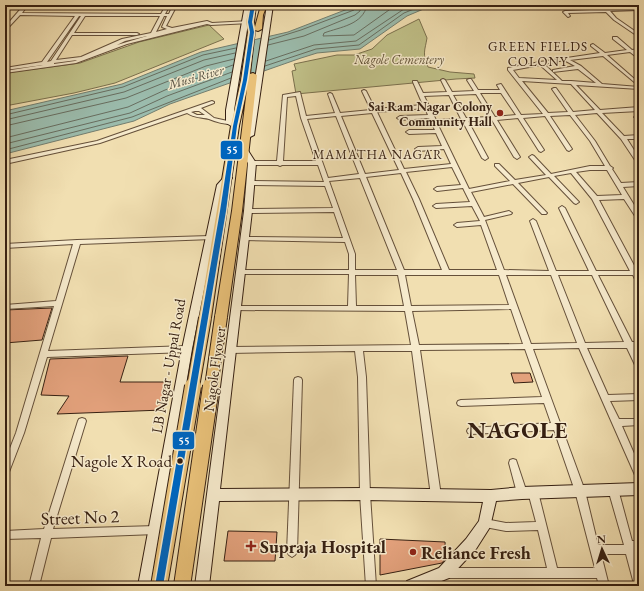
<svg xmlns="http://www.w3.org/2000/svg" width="644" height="591" font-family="'EB Garamond',serif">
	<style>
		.green { fill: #c0c088; stroke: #7b704d }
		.water { fill: #9bbcad; stroke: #737e6f }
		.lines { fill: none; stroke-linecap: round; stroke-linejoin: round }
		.shore { stroke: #686e60; stroke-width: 1 }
		.building { fill: #e3a17c; stroke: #362012 }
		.street-casing { stroke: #65503a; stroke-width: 2 }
		.secondary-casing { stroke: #362012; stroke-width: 2 }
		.highway-casing { stroke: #362012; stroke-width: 2 }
		.street { fill: #f6eacc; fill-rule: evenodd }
		.secondary { fill: #f6eacc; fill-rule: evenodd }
		.highway { fill: #e8c078; fill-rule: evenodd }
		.highway-bridge-far1-casing { stroke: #362012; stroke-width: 14; stroke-linecap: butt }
		.highway-bridge-casing { stroke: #362012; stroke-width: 18; stroke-linecap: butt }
		.highway-bridge-far1 { stroke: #e8c078; stroke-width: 12 }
		.highway-bridge { stroke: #e8c078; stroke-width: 16 }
		.bus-1-casing { stroke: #f6eacc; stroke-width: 3 }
		.bus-1 { fill: #0065bd; fill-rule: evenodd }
		.poi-dot { fill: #8f2418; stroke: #f6eacc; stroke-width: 1.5 }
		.bus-dot { fill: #362012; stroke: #f6eacc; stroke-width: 1.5 }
		.labels { text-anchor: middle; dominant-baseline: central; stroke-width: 3; stroke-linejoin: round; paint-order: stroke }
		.far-neighbourhood-label { font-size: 13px; letter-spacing: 1px; fill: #362012; stroke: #f6eacc }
		.far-park-label { font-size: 13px; font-style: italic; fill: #5f5035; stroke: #f6eacc }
		.far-water-label { font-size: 13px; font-style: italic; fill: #544f40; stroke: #f6eacc }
		.far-poi-label { font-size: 13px; font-weight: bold; fill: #362012; stroke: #f6eacc; text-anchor: end }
		.street-label { font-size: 15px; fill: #362012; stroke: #f6eacc }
		.near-bus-label { font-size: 17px; fill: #362012; stroke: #f6eacc; text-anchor: end }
		.near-street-label { font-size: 18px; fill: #362012; stroke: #f6eacc }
		.near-poi-label { font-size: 18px; font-weight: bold; fill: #362012; stroke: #f6eacc; text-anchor: start }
		.near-district-label { font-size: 23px; font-weight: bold; letter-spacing: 1px; fill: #362012; stroke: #f6eacc }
		.line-badge { stroke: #f6eacc; stroke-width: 1.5 }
		.badge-label { font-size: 11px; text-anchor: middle; font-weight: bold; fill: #fff }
	</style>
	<rect width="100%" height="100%" fill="#f1dfb1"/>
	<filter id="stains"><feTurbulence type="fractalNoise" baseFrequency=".005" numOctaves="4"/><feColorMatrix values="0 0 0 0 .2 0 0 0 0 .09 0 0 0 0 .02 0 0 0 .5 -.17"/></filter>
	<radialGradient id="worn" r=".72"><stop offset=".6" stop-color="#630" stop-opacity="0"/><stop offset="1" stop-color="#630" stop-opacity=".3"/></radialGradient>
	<g class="green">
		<path d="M 419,19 L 427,38 C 425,50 422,54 428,67 L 450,72 L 474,74 L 475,78 L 456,79 L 296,94 L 292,71 L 296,70 L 294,64 L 337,55 L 354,55 L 372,49 L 387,35 Z"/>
		<polygon points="209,25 224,39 115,83 74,93 5,106 5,73 80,63 139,42"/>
	</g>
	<polygon class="water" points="358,5 433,5 407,16 360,49 317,53 301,58 170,104 134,121 5,154 5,111 122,84 201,52 288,32"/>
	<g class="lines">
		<g class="shore">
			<path d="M 367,5 C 363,25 340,27 324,33 L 323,36 L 354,35 L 396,5"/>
			<polyline points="269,40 301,30 354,10 356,5"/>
			<polyline points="268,45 304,36 355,15 360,11 361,5"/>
			<polyline points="266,61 314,45 356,41 410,5"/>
			<polyline points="265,66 316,49 359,45 404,13 424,5"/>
			<polyline points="5,115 123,87 203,55 236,48"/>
			<polyline points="5,120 124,92 204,60 235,53"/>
			<polyline points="5,126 126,98 206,66 234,59"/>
			<polyline points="5,138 128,107 165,90 233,65"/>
			<polyline points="5,144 130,113 167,96 232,72"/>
			<polyline points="5,150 132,117 231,78"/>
		</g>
	</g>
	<g class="building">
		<polygon points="52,308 42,340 5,343 5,310"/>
		<polygon points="128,356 120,382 169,382 163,410 57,414 69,396 41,395 50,359"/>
		<polygon points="511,373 530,373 533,382 514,383"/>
		<polygon points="228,531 277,532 275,561 224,561"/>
		<polygon points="380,539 445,542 446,558 442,563 380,575"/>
	</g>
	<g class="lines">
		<defs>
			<g id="street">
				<path d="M 24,5 L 28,5 L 22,13 L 161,14 L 166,5 L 170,5 L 165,14 L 169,14 L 173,5 L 177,5 L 166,26 L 172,28 L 207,21 L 212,23 L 250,21 L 252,22 L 250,23 L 211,25 L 207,24 L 127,44 L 76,63 L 5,73 L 5,71 L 43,65 L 5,70 L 5,68 L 42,62 L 75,16 L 20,15 L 5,31 L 5,27 ZM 79,16 L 81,16 L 51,61 L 47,62 ZM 85,16 L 160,16 L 151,33 L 122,39 L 81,57 L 56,60 L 72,35 L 137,35 L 139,34 L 137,33 L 74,33 ZM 164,16 L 167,16 L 162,27 L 167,29 L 156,32 ZM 147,36 L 117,45 L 125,41 ZM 77,60 L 75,61 L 54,64 L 54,63 Z"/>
				<polygon points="639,8 639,10 610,11 616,18 639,34 639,37 614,20 606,12 568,13 570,16 568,17 563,12 565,11"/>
				<path d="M 613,37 L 617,37 L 632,50 L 639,49 L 639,51 L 634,52 L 639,56 L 639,59 L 630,52 L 607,55 L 639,83 L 639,86 L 603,56 L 570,60 L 581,66 L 602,84 L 639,87 L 639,89 L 576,85 L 600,110 L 639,107 L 639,111 L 602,113 L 624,136 L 639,135 L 639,139 L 627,139 L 639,158 L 639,164 L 637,163 L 621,139 L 597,113 L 575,115 L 595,141 L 610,166 L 613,168 L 612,169 L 621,183 L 639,182 L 639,186 L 623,187 L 639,213 L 639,220 L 637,219 L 624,199 L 599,200 L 637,271 L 639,271 L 639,283 L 637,283 L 633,275 L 598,275 L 632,342 L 639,342 L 639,348 L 634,348 L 639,357 L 639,368 L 636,367 L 627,348 L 587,348 L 608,395 L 639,394 L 639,400 L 610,401 L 619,419 L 639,419 L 639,425 L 622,426 L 639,465 L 639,479 L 636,478 L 635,475 L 579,348 L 533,349 L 585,491 L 598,545 L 624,545 L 608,489 L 610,486 L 613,485 L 616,486 L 618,489 L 632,541 L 639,541 L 639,551 L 636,550 L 635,552 L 639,566 L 639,586 L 635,586 L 634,584 L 626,554 L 601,554 L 609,586 L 599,586 L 597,578 L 445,578 L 441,576 L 440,573 L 441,570 L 445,568 L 547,568 L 538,530 L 506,531 L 485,527 L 482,526 L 480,523 L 482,520 L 485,519 L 506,523 L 536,522 L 528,492 L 530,489 L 533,488 L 536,489 L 538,492 L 557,568 L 595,568 L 575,491 L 554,430 L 471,434 L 468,433 L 467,431 L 468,429 L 471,428 L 551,423 L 544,403 L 461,406 L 458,405 L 457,403 L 458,401 L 461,400 L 542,397 L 525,349 L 420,350 L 441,496 L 439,499 L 436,500 L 433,499 L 431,496 L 412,351 L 363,351 L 366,377 L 370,494 L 376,586 L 366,586 L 360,494 L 358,377 L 355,351 L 230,353 L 227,352 L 226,350 L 227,348 L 230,347 L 411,345 L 405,311 L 233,310 L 232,308 L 236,306 L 348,306 L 349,274 L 238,274 L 237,272 L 238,270 L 349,270 L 349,254 L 345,242 L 243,240 L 242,239 L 243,238 L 245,237 L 343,238 L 334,212 L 248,213 L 245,211 L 248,209 L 333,208 L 325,186 L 250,185 L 247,183 L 250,181 L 324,182 L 318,165 L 282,165 L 280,166 L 278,165 L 252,165 L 249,163 L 252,161 L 277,161 L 283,95 L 300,92 L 306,116 L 335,113 L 328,94 L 330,93 L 332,94 L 340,113 L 371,110 L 362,91 L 364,90 L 366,91 L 375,109 L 423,105 L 413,82 L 413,81 L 417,81 L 423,93 L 447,92 L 441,80 L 443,79 L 445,80 L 452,92 L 474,91 L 467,80 L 469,79 L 471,79 L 478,90 L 500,90 L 497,85 L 501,84 L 521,115 L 543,114 L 508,70 L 508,68 L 540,62 L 600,53 L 591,46 L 591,45 L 593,44 L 605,53 L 627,50 L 613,39 ZM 564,60 L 575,66 L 553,70 L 553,72 L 578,69 L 596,83 L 571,81 L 562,81 L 544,64 ZM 540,65 L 557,80 L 519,78 L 513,70 ZM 522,81 L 571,84 L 595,110 L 573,112 L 556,88 L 554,88 L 552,89 L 568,112 L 548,113 ZM 480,93 L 501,93 L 516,115 L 495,117 ZM 476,94 L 490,117 L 466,118 L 453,95 ZM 449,95 L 461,119 L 436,120 L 424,96 ZM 296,96 L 301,118 L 316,161 L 283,161 L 287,97 ZM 425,108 L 428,115 L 400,116 L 397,118 L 400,120 L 429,118 L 435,130 L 409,130 L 406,132 L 409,134 L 436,133 L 442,146 L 418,147 L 415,149 L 418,151 L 444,149 L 451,164 L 404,169 L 377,112 ZM 372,113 L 399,170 L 365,174 L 341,116 ZM 570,115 L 590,141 L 605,166 L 590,166 L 551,174 L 534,156 L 532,155 L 529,157 L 530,158 L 546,175 L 515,180 L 499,164 L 495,164 L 495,166 L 510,181 L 469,189 L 437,123 L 463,122 L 482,158 L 485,160 L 488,158 L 468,121 L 492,120 L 514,157 L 517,159 L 520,157 L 497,120 L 518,118 L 539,151 L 541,152 L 544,150 L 523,118 L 545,116 L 567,150 L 569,151 L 572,149 L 550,116 ZM 336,116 L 359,174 L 328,178 L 307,119 ZM 452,167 L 461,185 L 437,187 L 434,189 L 437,191 L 463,188 L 470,202 L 436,204 L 433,206 L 436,208 L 472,206 L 480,221 L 457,223 L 454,225 L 457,227 L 481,225 L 497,270 L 449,270 L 419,199 L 406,172 ZM 590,170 L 607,170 L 622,195 L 597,196 L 576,172 ZM 401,173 L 413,199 L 442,270 L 404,270 L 366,177 ZM 571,173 L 592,199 L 630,271 L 596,271 L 565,208 L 562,206 L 559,208 L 589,271 L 556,271 L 536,221 L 533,219 L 530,221 L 549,271 L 504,270 L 485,220 L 511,214 L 512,213 L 509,211 L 484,217 L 471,192 L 513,184 L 542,214 L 546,214 L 547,213 L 546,212 L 518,183 L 549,177 L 574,203 L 576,204 L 579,202 L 578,201 L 554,176 ZM 360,178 L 397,270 L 355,270 L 355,254 L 329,181 ZM 355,275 L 398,275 L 404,306 L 356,306 ZM 405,275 L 499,275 L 509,305 L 411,306 ZM 506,275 L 551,275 L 577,343 L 531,344 ZM 558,275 L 592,275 L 624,342 L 585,343 ZM 511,309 L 523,344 L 419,345 L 412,311 Z"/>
				<path d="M 212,101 L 214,102 L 214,103 L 201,108 L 214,118 L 232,122 L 232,124 C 224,124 216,122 209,119 C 202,117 194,118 187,113 L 100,143 L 5,164 L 5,160 L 97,141 ZM 195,111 L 199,111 L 205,115 L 197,115 L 191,112 Z"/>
				<polygon points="637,115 639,116 639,121 634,117"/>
				<polygon points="210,236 213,238 212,239 80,244 48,351 187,346 190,347 191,349 190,351 187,352 47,357 24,433 9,472 8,475 5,476 5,461 16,433 54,306 5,309 5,305 56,301 73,244 5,248 5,244 77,240"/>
				<polygon points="298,377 301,378 302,380 297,552 295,555 292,557 289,555 287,552 294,380 295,378"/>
				<polygon points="82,418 85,419 86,421 53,529 156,526 159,527 161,530 159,533 156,534 51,538 39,586 29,586 41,538 5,539 5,531 44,529 78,421 79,419"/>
				<polygon points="513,459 516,460 527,493 525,496 522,497 519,496 517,493 509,463 510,460"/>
			</g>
			<g id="secondary">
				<polygon points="245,5 251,5 234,110 234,122 239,126 235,128 226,123 226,110"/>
				<polygon points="267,5 273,5 254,135 250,137 246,135"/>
				<polygon points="241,149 247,149 256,163 252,211 220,489 365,488 491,490 522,487 639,483 639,495 522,499 496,501 490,527 476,549 449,578 429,586 405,586 407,581 439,568 466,539 479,521 483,502 365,500 219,501 209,586 195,586 244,211 248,163 240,151"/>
				<polygon points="225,176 228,176 232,178 225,186 192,349 152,586 138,586 182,349 217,185"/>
			</g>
			<polygon id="highway" points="250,5 256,5 254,22 255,27 261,5 267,5 263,15 262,29 258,31 255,30 250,74 253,73 257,75 242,211 227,317 225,320 217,320 215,317 232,211 247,89 239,126 211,318 209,321 201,321 199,318 231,126 241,80 248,32 246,22"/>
		</defs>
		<use href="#street" class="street-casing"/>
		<use href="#secondary" class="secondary-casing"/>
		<use href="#highway" class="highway-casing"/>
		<use href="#street" class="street"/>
		<use href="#secondary" class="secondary"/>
		<use href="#highway" class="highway"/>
		<defs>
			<g id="highway-bridge-far1">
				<polyline points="193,387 205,318"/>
				<polyline points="211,387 221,317"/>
			</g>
			<g id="highway-bridge">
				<polyline points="159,586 193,386"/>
				<polyline points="182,586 211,386"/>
			</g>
		</defs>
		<use href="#highway-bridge-far1" class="highway-bridge-far1-casing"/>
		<use href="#highway-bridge" class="highway-bridge-casing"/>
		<use href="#highway-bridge-far1" class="highway-bridge-far1"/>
		<use href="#highway-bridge" class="highway-bridge"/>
		<defs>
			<polygon id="bus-1" points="251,5 255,5 252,22 254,32 247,80 237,126 226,211 163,586 155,586 220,211 233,126 243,80 250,32 248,22"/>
		</defs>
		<use href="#bus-1" class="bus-1-casing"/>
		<use href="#bus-1" class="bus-1"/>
	</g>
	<g class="poi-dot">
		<circle cx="500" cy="113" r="4"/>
		<path d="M249 540h4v4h4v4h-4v4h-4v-4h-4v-4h4z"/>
		<circle cx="413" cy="552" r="4"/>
	</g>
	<circle class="bus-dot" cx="180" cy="461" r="3.5"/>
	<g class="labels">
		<g class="far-neighbourhood-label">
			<text x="538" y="46">GREEN FIELDS<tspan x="538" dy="15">COLONY</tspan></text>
			<text x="378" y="154">MAMATHA NAGAR</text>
		</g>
		<g class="far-park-label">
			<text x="399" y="59">Nagole Cementery</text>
		</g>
		<g class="far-water-label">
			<text transform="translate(196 77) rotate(-16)">Musi River</text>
		</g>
		<g class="far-poi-label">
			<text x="492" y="106">Sai Ram Nagar Colony<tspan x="492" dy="15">Community Hall</tspan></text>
		</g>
		<g class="street-label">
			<text transform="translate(168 366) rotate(-80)">LB Nagar - Uppal Road</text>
			<text transform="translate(214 369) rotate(-82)">Nagole Flyover</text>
		</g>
		<g class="near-bus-label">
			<text x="172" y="461">Nagole X Road</text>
		</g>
		<g class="near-street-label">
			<text transform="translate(80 517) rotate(-2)">Street No 2</text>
		</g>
		<g class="near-poi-label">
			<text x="260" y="546">Supraja Hospital</text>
			<text x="421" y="552">Reliance Fresh</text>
		</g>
		<g class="near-district-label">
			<text x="518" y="430">NAGOLE</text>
		</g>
	</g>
	<g class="line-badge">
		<rect x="220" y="140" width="23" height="20" rx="4" fill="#0065bd"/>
		<rect x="172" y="431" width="23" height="19" rx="4" fill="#0065bd"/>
	</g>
	<g class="badge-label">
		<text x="232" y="154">55</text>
		<text x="184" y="445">55</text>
	</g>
	<rect width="644" height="591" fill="none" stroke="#f1dfb1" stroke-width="20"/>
	<rect x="6" y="6" width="632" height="579" fill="none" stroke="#362012" stroke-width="2"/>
	<rect x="10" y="10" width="624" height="571" fill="none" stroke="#362012"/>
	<g transform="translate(602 549) rotate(356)" stroke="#f6eacc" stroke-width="3" paint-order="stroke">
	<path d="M0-3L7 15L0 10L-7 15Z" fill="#362012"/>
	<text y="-6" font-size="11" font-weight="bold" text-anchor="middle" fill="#362012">N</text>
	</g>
	<rect width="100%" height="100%" filter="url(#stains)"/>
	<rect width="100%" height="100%" fill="url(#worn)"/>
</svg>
